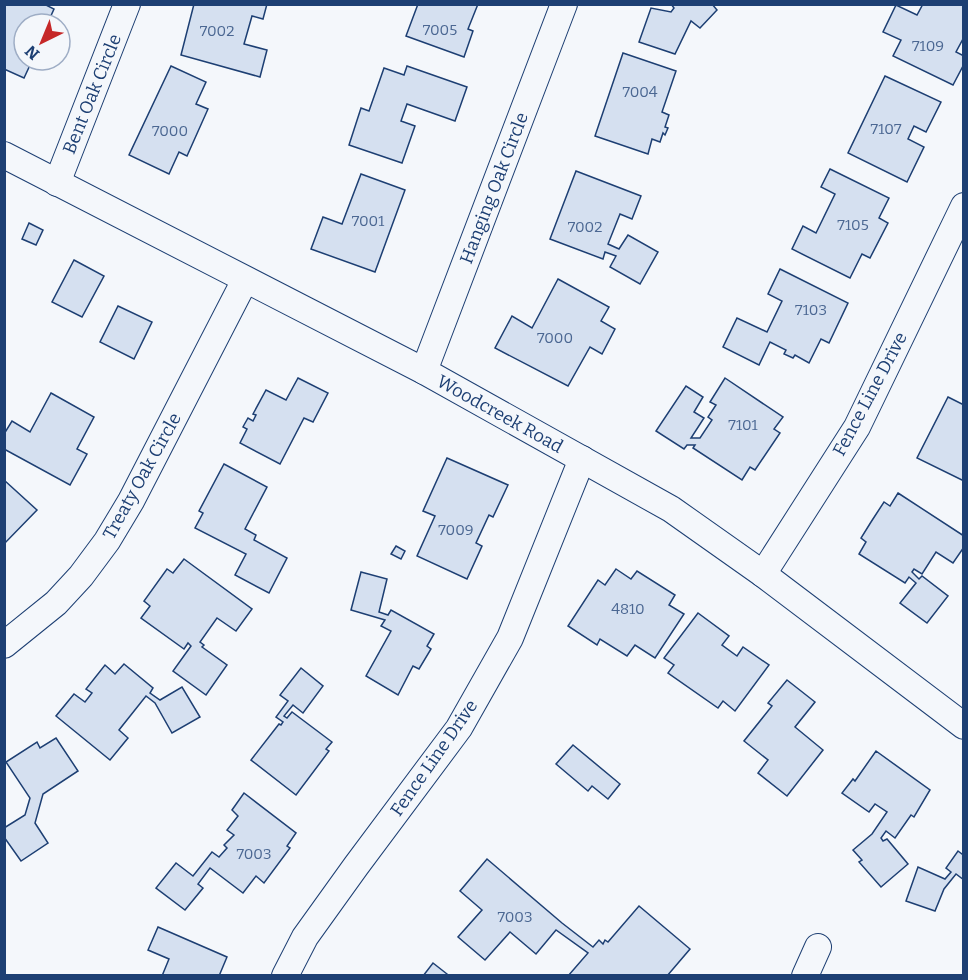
<svg xmlns="http://www.w3.org/2000/svg" width="968" height="980" font-family="Bitter,serif">
	<style>
		.building { fill: #d5e0f0; stroke: #1d3f73; stroke-width: 1.5 }
		.lines { fill: none; stroke-linecap: round; stroke-linejoin: round }
		.minor-casing { stroke: #1d3f73; stroke-width: 28 }
		.minor { stroke: #f4f7fb; stroke-width: 26 }
		.labels { text-anchor: middle; dominant-baseline: central; stroke-width: 4.5; stroke-linejoin: round; paint-order: stroke }
		.number-label { font-size: 15px; fill: #4b6792 }
		.street-label { font-size: 18px; fill: #1d3f73; stroke: #f4f7fb }
	</style>
	<rect width="100%" height="100%" fill="#f4f7fb"/>
	<g class="building">
		<polygon points="4,4 44,4 54,9 49,20 54,24 24,24 24,60 38,60 36,65 31,63 24,78 4,69"/>
		<polygon points="194,4 267,4 263,19 252,16 244,44 267,50 260,77 181,55"/>
		<polygon points="418,4 478,4 468,29 473,31 464,57 406,36"/>
		<polygon points="671,4 712,4 717,10 700,28 691,21 675,54 639,42 651,8 671,12 674,8"/>
		<polygon points="923,4 964,4 964,37 956,52 964,56 964,64 953,85 893,56 901,40 883,32 896,5 917,15"/>
		<polygon points="623,53 676,71 662,112 669,115 665,127 668,128 665,135 663,133 660,142 652,139 648,154 595,136"/>
		<polygon points="171,66 206,82 196,104 208,109 187,156 179,152 169,174 129,155"/>
		<polygon points="407,66 467,87 455,121 407,104 401,121 415,126 402,163 349,145 361,108 369,111 384,68 404,75"/>
		<polygon points="885,76 941,102 926,132 914,126 908,139 924,147 907,182 848,153"/>
		<polygon points="830,169 889,198 879,218 888,223 870,258 862,254 850,278 792,249 803,226 816,233 835,194 821,187"/>
		<polygon points="576,171 641,196 632,219 620,214 608,244 619,249 628,235 658,252 640,284 610,267 616,256 605,252 603,259 550,239"/>
		<polygon points="361,174 405,190 375,272 311,249 323,217 342,224"/>
		<polygon points="29,223 43,230 36,245 22,239"/>
		<polygon points="74,260 104,276 82,317 52,302"/>
		<polygon points="780,269 848,303 829,343 821,339 809,363 795,355 793,358 784,354 786,350 770,342 759,365 723,347 737,318 767,332 782,301 768,294"/>
		<polygon points="558,279 609,307 601,321 615,329 602,354 590,347 568,386 495,348 512,316 532,328"/>
		<polygon points="118,306 152,322 134,359 100,342"/>
		<polygon points="298,378 328,393 313,422 304,418 280,464 240,443 247,429 243,427 244,425 248,418 253,421 256,415 253,414 266,390 286,400"/>
		<polygon points="725,378 783,417 774,429 780,433 755,470 750,467 742,480 693,448 695,445 687,445 684,449 656,431 686,386 703,397 694,412 704,418 691,438 700,438 712,420 708,417 716,405 710,402"/>
		<polygon points="51,393 94,417 77,449 87,454 70,485 4,449 4,434 12,421 30,432"/>
		<polygon points="948,397 964,405 964,481 917,458"/>
		<polygon points="447,458 508,485 493,517 489,515 476,543 482,546 467,579 417,556 435,516 423,511"/>
		<polygon points="224,464 267,487 245,529 256,535 254,540 287,558 269,593 235,575 246,554 195,528 203,513 199,511"/>
		<polygon points="4,480 37,510 4,544"/>
		<polygon points="898,493 964,536 964,547 953,563 936,552 922,574 914,569 912,572 919,579 922,576 948,596 927,623 900,603 916,583 909,577 905,583 859,554 866,542 861,538 871,522 884,502 890,506"/>
		<polygon points="396,546 405,551 401,559 391,554"/>
		<polygon points="184,559 252,609 236,631 217,618 200,642 204,645 202,647 227,665 206,695 173,671 191,646 188,643 184,649 141,618 150,606 144,601 167,569 173,573"/>
		<polygon points="616,569 631,579 637,571 675,595 669,605 684,614 655,658 635,645 627,656 600,639 597,645 568,626 598,580 605,585"/>
		<polygon points="361,572 387,579 379,612 388,615 391,610 434,634 427,646 431,649 419,669 413,666 398,695 366,676 391,631 381,626 385,620 351,610"/>
		<polygon points="698,613 729,636 722,645 737,656 743,647 769,665 735,711 723,701 718,708 668,673 674,665 664,658"/>
		<polygon points="124,664 153,688 150,693 160,700 182,687 200,717 172,733 155,703 146,696 119,730 128,738 110,760 56,716 74,694 85,702 92,693 86,689 105,665 115,674"/>
		<polygon points="301,668 323,686 303,713 293,705 284,716 287,718 292,712 332,742 326,749 329,751 296,795 251,760 279,724 281,725 283,722 276,717 288,701 280,695"/>
		<polygon points="787,680 815,702 795,727 823,750 787,796 758,773 768,760 744,741 772,706 768,703"/>
		<polygon points="56,738 78,771 43,794 35,823 48,843 21,861 4,837 4,828 25,815 30,798 6,762 37,742 40,748"/>
		<polygon points="573,745 620,784 608,799 592,786 588,791 556,764"/>
		<polygon points="876,751 930,790 914,817 911,815 895,838 886,831 881,838 883,841 887,839 908,864 881,887 859,862 862,860 853,850 872,834 887,812 875,804 869,812 842,793 853,779 855,781"/>
		<polygon points="244,793 296,833 287,846 290,848 264,883 256,876 243,893 210,868 198,884 203,888 185,910 156,888 176,863 193,876 212,852 219,857 227,848 224,845 234,835 227,830 238,816 232,810"/>
		<polygon points="958,851 962,854 964,852 964,880 956,874 944,889 935,911 906,901 918,867 945,879 951,872 946,868"/>
		<polygon points="487,859 562,923 593,947 599,940 603,944 605,940 608,942 639,906 690,949 667,976 568,976 588,953 556,930 536,954 510,932 485,960 458,937 482,910 460,891"/>
		<polygon points="158,927 227,957 219,976 162,976 169,959 148,950"/>
		<polygon points="433,963 447,974 445,976 423,976"/>
	</g>
	<g class="lines">
		<defs>
			<g id="minor">
				<polyline points="4,155 424,371 671,509 763,574 964,726"/>
				<polyline points="57,183 127,4"/>
				<polyline points="424,371 564,4"/>
				<polyline points="763,574 857,427 964,206"/>
				<polyline points="4,645 56,603 81,576 107,541 131,501 245,280"/>
				<polyline points="285,976 305,937 356,866 459,728 510,638 582,459"/>
				<polyline points="805,976 818,947"/>
			</g>
		</defs>
		<use href="#minor" class="minor-casing"/>
		<use href="#minor" class="minor"/>
	</g>
	<g class="labels">
		<g class="number-label">
			<text x="440" y="30">7005</text>
			<text x="217" y="31">7002</text>
			<text x="928" y="46">7109</text>
			<text x="640" y="92">7004</text>
			<text x="886" y="129">7107</text>
			<text x="170" y="131">7000</text>
			<text x="368" y="221">7001</text>
			<text x="853" y="225">7105</text>
			<text x="585" y="227">7002</text>
			<text x="811" y="310">7103</text>
			<text x="555" y="338">7000</text>
			<text x="743" y="425">7101</text>
			<text x="456" y="530">7009</text>
			<text x="628" y="609">4810</text>
			<text x="254" y="854">7003</text>
			<text x="515" y="917">7003</text>
		</g>
		<g class="street-label">
			<text transform="translate(92 94) rotate(-68)">Bent Oak Circle</text>
			<text transform="translate(494 188) rotate(-69)">Hanging Oak Circle</text>
			<text transform="translate(870 394) rotate(-62)">Fence Line Drive</text>
			<text transform="translate(500 414) rotate(29)">Woodcreek Road</text>
			<text transform="translate(142 476) rotate(-61)">Treaty Oak Circle</text>
			<text transform="translate(434 758) rotate(-55)">Fence Line Drive</text>
		</g>
	</g>
	<rect width="968" height="980" fill="none" stroke="#1d3f73" stroke-width="12"/>
	<g transform="translate(42 42) rotate(223)"><circle r="28" fill="#f4f7fb" stroke="#9eadc5" stroke-width="1.5"/>
	<path d="M0-4.5L10 22L0 15L-10 22Z" fill="#c62828"/>
	<text y="-9" font-size="16" font-weight="bold" text-anchor="middle" fill="#1d3f73">N</text>
	</g>
</svg>
